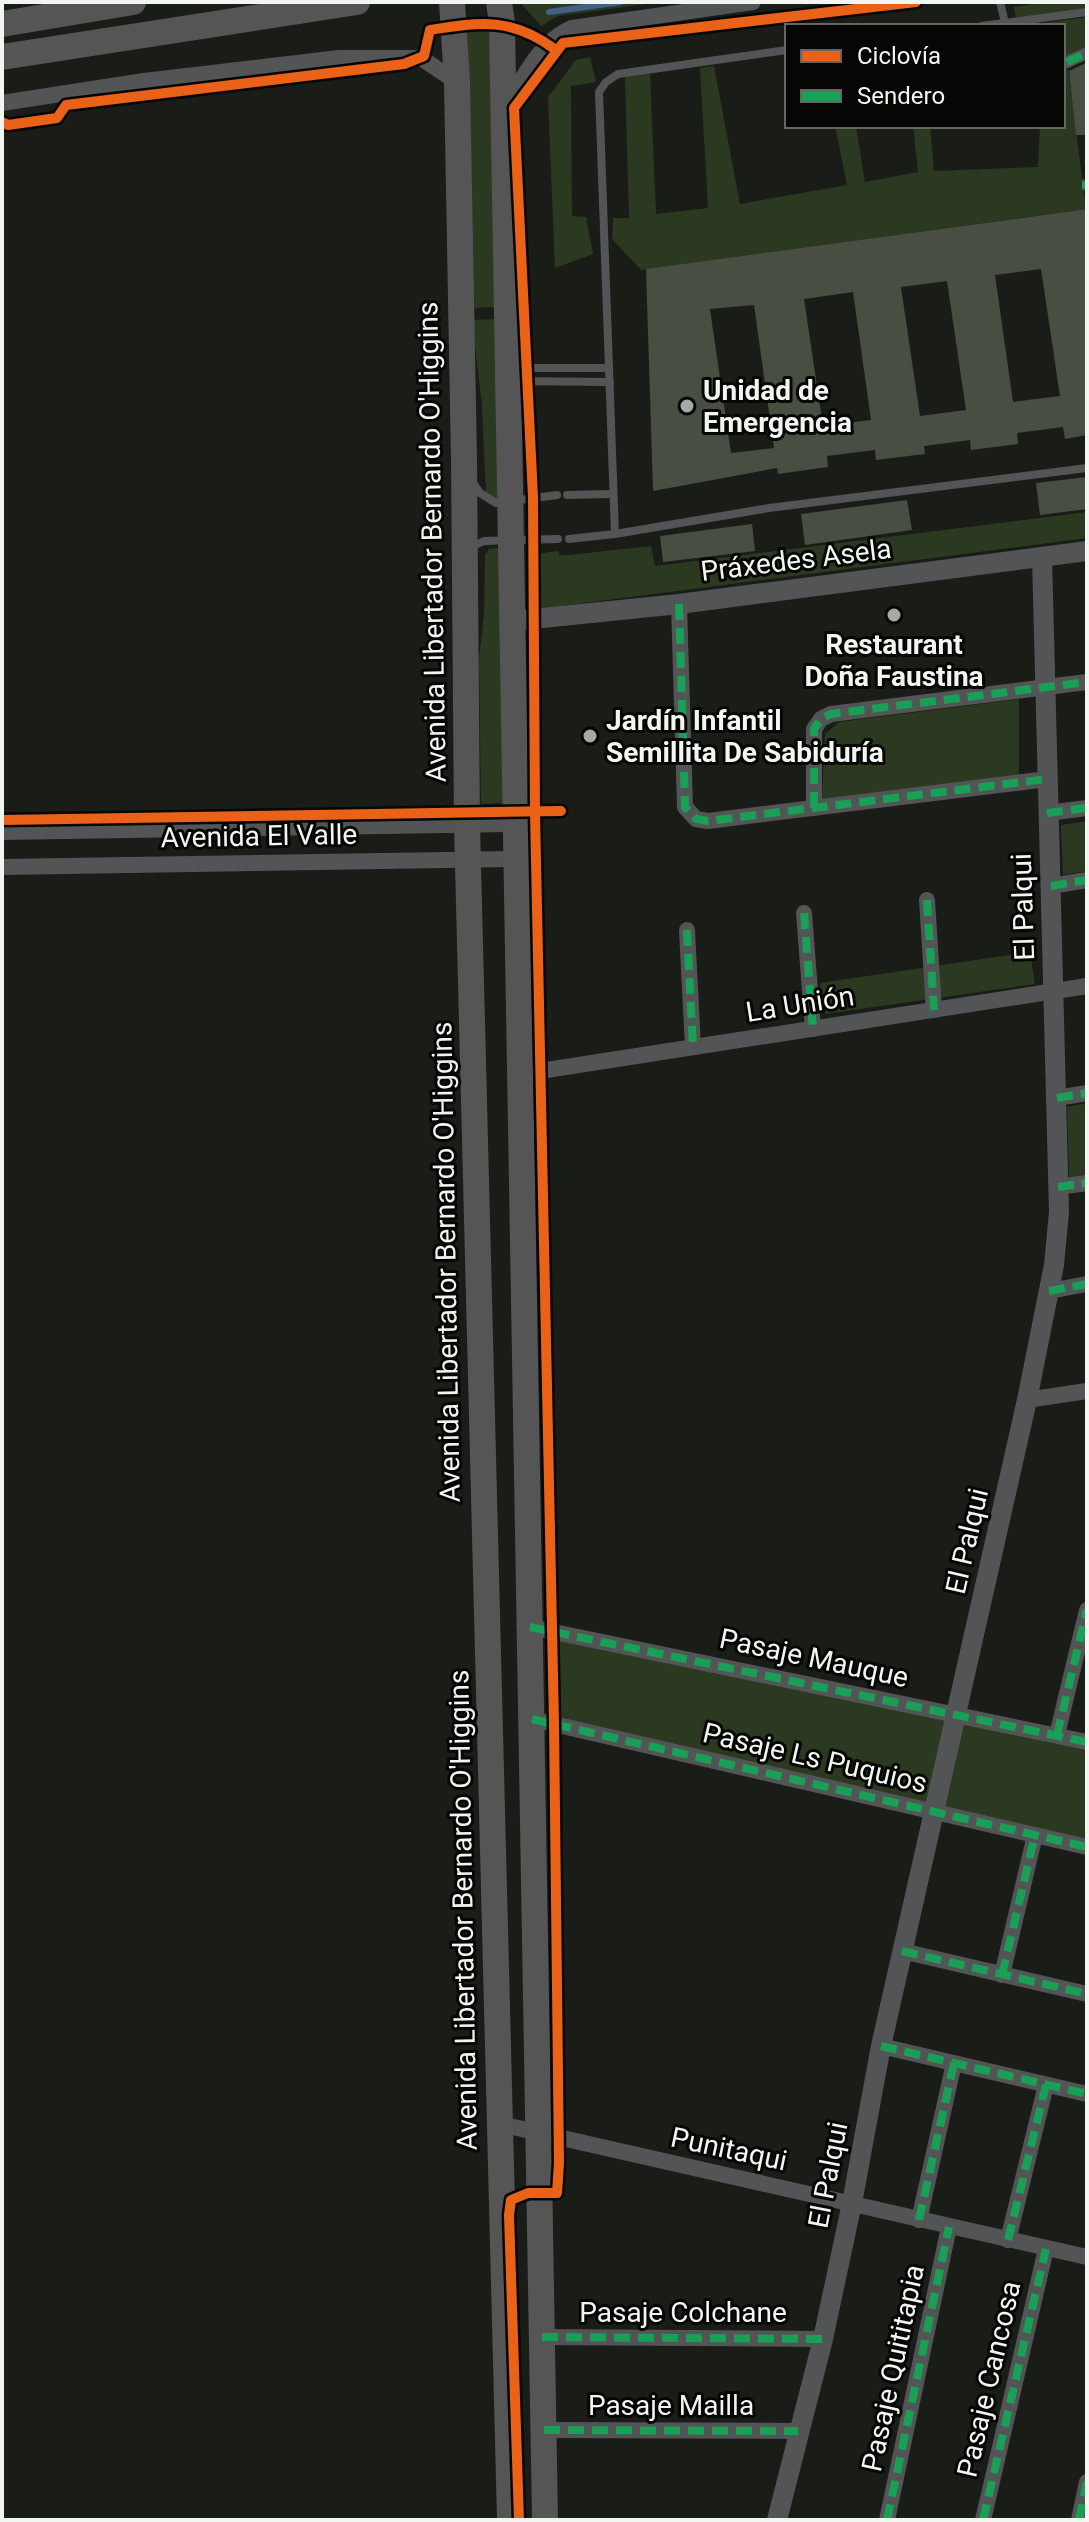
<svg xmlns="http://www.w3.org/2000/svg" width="1089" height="2522" font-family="Roboto,sans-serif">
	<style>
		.green { fill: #2b3921 }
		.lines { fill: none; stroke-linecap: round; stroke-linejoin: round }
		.stream { stroke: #426088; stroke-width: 6 }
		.building { fill: #484e42; fill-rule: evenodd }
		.pedestrian-tunnel { stroke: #3a3d38; stroke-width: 12; stroke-dasharray: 12 6; stroke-linecap: butt }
		.service { stroke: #535455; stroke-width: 8 }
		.pedestrian { stroke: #535455; stroke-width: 12 }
		.minor { stroke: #535455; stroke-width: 16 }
		.tertiary { stroke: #535455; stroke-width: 20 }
		.primary { stroke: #545554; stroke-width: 26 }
		.quiet { stroke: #1a9f57; stroke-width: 8; stroke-dasharray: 16 8; stroke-linecap: butt }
		.cycleway-casing { stroke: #060705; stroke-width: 15 }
		.cycleway { stroke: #ea6118; stroke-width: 10 }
		.poi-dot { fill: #a6aaa4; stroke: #060705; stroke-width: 3 }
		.labels { text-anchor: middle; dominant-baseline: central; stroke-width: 6; stroke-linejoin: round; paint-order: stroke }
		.poi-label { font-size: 28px; font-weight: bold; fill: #f2f6f0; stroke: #060705; text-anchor: start }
		.street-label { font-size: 28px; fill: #f2f6f0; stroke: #060705 }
	</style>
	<rect width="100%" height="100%" fill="#1a1c18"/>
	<g class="green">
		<polygon points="520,2 661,2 558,16 541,26"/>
		<polygon points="1045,2 1087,2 1087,9 1016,19 1014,7"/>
		<polygon points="1087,17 1087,52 1068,67 1086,209 641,270 612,239 613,218 629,218 625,77 650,73 656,214 708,208 700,68 714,66 740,204 847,185 835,126 856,126 865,182 918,172 913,126 930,126 934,171 1038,167 1040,126 1063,126 1063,26 1021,26"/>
		<polygon points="491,28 498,307 472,308 465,29"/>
		<polygon points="590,57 596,82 571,86 572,216 586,217 593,254 555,268 548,97 576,60"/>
		<polygon points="498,319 498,499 493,500 486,494 482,405 472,320"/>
		<path d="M 1087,512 L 1087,538 L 538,609 C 526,599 520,567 534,557 C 541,552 551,552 559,551 L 559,555 L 569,555 L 651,546 L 655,566 Z"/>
		<polygon points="497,548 499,550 505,803 481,804 479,657 484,615 485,555 489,549"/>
		<polygon points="1019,699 1019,775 822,799 825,734 839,722"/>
		<polygon points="1087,821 1087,871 1063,875 1061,825"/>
		<polygon points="1030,952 1035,984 825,1014 820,983"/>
		<polygon points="1087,1103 1087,1175 1069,1178 1067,1107"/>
		<polygon points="551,1625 1087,1749 1087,1841 546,1719"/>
	</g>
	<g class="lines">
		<polyline class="stream" points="549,12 621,2"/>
	</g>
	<g class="building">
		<polygon points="1086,63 1087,135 1076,135 1069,71"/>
		<path d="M 1087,209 L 1087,435 L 1065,439 L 1063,427 L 1017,433 L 1018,444 L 971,450 L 970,440 L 924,446 L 925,454 L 876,460 L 875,450 L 827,456 L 828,467 L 778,474 L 777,468 L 653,491 L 646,269 ZM 1041,269 L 1060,396 L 1013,402 L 995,275 ZM 947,281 L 966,410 L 920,416 L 901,287 ZM 853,292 L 871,420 L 823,426 L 804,299 ZM 754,305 L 774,448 L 731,453 L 710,309 Z"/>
		<polygon points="1087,477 1087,509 1040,515 1036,483"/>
		<polygon points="907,500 912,530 805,545 801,514"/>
		<polygon points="752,524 755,551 663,562 660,536"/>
	</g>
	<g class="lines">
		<polyline class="pedestrian-tunnel" points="1082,185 1087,185"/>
		<g class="service">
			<polyline points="1005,23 1087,12"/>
			<polyline points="981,26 1005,23 1000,2"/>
			<polyline points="510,368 609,368"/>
			<polyline points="510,381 610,382"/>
			<polyline points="472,481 480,493 496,503 557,495"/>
			<polyline points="567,495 612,494"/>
			<polyline points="615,534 599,92 606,82 618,74 787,50"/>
			<polyline points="569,539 615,534 769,508 1087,468"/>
			<polyline points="469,548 484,541 558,539"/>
		</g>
		<polyline class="pedestrian" points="1067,62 1087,53"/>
		<g class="minor">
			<polyline points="2,103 144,81 339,58 421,58 457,82"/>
			<path d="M 507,106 C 522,78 541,41 572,28 L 753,2"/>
			<polyline points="679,604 685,807 696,819 708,821 1047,779"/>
			<polyline points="814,808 814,729 821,719 831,714 1087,682"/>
			<polyline points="1047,813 1087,808"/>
			<polyline points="2,832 516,824"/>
			<polyline points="2,867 517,859"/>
			<polyline points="1051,886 1087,880"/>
			<polyline points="927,900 934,1010"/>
			<polyline points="804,913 813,1029"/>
			<polyline points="687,930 693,1047"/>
			<polyline points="521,1074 1087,986"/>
			<polyline points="1057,1098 1087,1093"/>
			<polyline points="1058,1187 1087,1183"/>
			<polyline points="1049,1291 1087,1284"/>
			<polyline points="1027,1400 1087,1391"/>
			<polyline points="530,1627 1087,1742"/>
			<polyline points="532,1719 1087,1847"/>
			<polyline points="1057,1735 1087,1610"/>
			<polyline points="902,1951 1087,1994"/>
			<polyline points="1002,1975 1035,1835"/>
			<polyline points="881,2046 1087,2094"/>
			<polyline points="500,2124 1087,2257"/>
			<polyline points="919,2220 954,2063"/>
			<polyline points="1008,2240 1046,2085"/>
			<polyline points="542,2337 823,2339"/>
			<polyline points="544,2430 798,2431"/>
			<polyline points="887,2520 949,2227"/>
			<polyline points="983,2520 1046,2249"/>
			<polyline points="1079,2520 1087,2482"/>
		</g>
		<g class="tertiary">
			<polyline points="513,621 679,604 1087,551"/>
			<polyline points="777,2520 823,2339 852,2203 881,2046 1027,1400 1054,1265 1059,1212 1042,557"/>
		</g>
		<g class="primary">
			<polyline points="452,2 457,82 464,460 467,825 510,2520"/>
			<polyline points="499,2 502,23 545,2520"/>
			<polyline points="2,24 133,2"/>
			<polyline points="2,57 357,2"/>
		</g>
		<g class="quiet">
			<polyline points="1067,62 1087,53"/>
			<polyline points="1082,185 1087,185"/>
			<polyline points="679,604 685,807 696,819 708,821 1047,779"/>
			<polyline points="814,808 814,729 821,719 831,714 1087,682"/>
			<polyline points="1047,813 1087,808"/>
			<polyline points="1051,886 1087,880"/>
			<polyline points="927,900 934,1010"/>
			<polyline points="804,913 813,1029"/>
			<polyline points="687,930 693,1047"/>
			<polyline points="1057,1098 1087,1093"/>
			<polyline points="1058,1187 1087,1183"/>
			<polyline points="1049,1291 1087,1284"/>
			<polyline points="530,1627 1087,1742"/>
			<polyline points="532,1719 1087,1847"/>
			<polyline points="1057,1735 1087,1610"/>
			<polyline points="902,1951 1087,1994"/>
			<polyline points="1002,1975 1035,1835"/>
			<polyline points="881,2046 1087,2094"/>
			<polyline points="919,2220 954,2063"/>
			<polyline points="1008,2240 1046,2085"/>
			<polyline points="542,2337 823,2339"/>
			<polyline points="544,2430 798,2431"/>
			<polyline points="887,2520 949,2227"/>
			<polyline points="983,2520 1046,2249"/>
			<polyline points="1079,2520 1087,2482"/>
		</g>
		<defs>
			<g id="cycleway">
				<path d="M 2,122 L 8,125 L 57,118 L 66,105 L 404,64 L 424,56 L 430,30 C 481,22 512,17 556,50"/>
				<polyline points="2,820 561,811"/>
				<polyline points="519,2520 509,2215 511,2200 528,2193 557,2193 559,2163 554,1723 535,812 533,497 514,108 563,43 916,2"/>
			</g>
		</defs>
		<use href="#cycleway" class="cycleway-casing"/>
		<use href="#cycleway" class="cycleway"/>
	</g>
	<g class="poi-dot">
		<circle cx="687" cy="406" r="8"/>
		<circle cx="894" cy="615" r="8"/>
		<circle cx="590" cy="736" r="8"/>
	</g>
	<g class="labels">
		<g class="poi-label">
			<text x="703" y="390">Unidad de<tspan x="703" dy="32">Emergencia</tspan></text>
			<text x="894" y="644" text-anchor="middle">Restaurant<tspan x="894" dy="32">Doña Faustina</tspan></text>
			<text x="606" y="720">Jardín Infantil<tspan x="606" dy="32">Semillita De Sabiduría</tspan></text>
		</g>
		<g class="street-label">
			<text transform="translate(432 542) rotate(-91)">Avenida Libertador Bernardo O'Higgins</text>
			<text transform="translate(796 560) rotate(-7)">Práxedes Asela</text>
			<text transform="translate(259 836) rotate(-1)">Avenida El Valle</text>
			<text transform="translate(1023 907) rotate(-92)">El Palqui</text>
			<text transform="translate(800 1004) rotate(-9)">La Unión</text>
			<text transform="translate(446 1262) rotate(-91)">Avenida Libertador Bernardo O'Higgins</text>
			<text transform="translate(967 1541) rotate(-77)">El Palqui</text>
			<text transform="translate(814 1658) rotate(12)">Pasaje Mauque</text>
			<text transform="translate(815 1758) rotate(13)">Pasaje Ls Puquios</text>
			<text transform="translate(463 1910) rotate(-91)">Avenida Libertador Bernardo O'Higgins</text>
			<text transform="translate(729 2149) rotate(12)">Punitaqui</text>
			<text transform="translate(828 2175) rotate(-79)">El Palqui</text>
			<text x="683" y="2312">Pasaje Colchane</text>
			<text transform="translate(893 2368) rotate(-78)">Pasaje Quititapia</text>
			<text transform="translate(989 2379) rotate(-77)">Pasaje Cancosa</text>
			<text x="671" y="2405">Pasaje Mailla</text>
		</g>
	</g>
	<rect width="1089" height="2522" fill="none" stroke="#f2f6f0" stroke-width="8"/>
	<rect x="785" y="24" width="280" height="104" fill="#060705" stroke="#646763" stroke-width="2"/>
	<rect x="801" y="50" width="40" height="12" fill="#ea6118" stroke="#646763" stroke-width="2"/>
	<text x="857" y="64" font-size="24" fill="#f2f6f0">Ciclovía</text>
	<rect x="801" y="90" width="40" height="12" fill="#1a9f57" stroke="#646763" stroke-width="2"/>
	<text x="857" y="104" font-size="24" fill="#f2f6f0">Sendero</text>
</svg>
